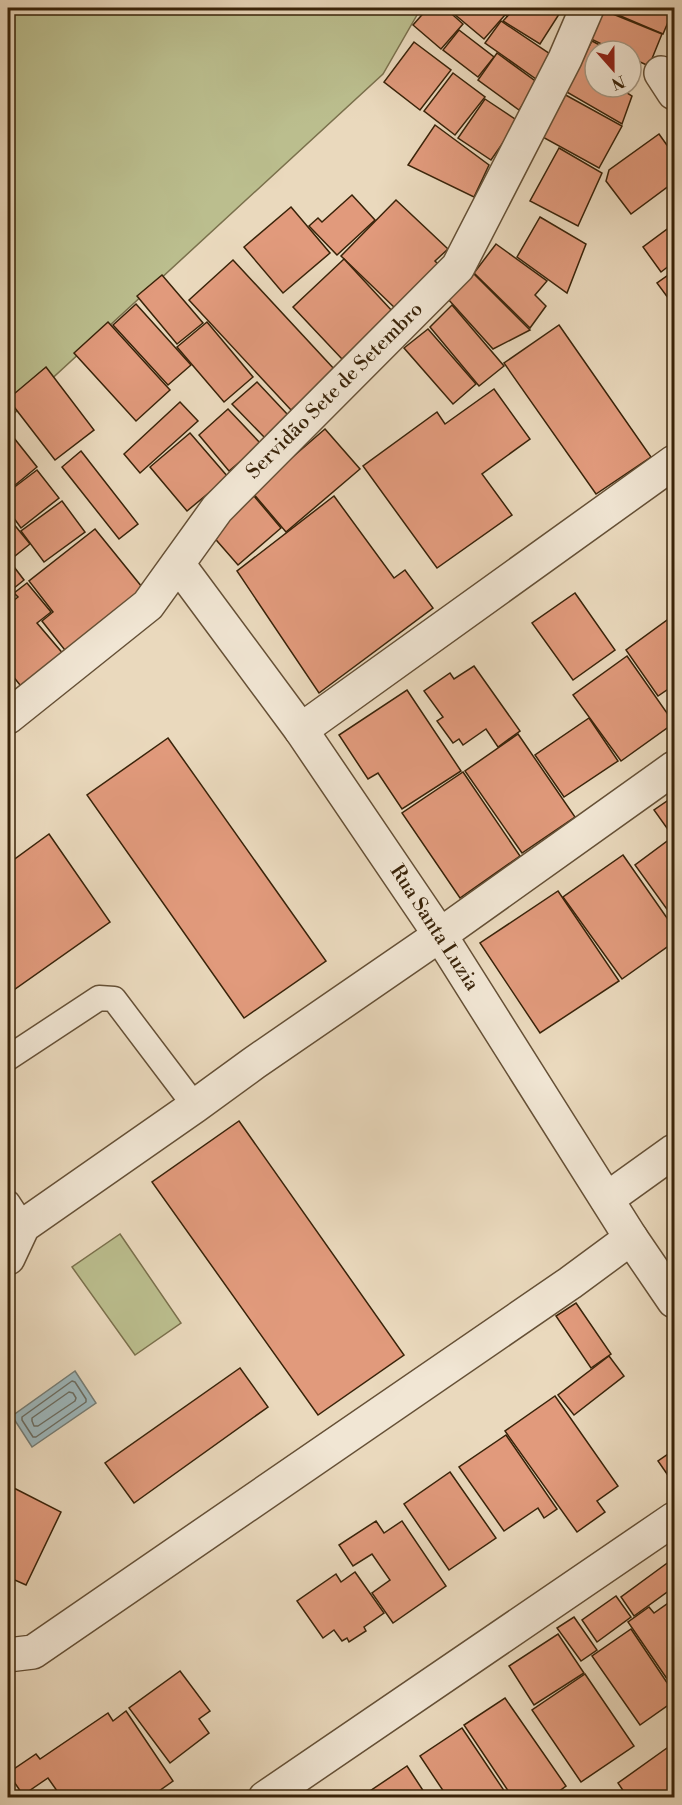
<svg xmlns="http://www.w3.org/2000/svg" width="682" height="1805" font-family="'Libre Bodoni',serif">
	<style>
		.green { fill: #bbbe8e; stroke: #7a704c; stroke-width: 1.5 }
		.water { fill: #9db7bc; stroke: #757c74; stroke-width: 1.5 }
		.lines { fill: none; stroke-linecap: round; stroke-linejoin: round }
		.shore { stroke: #6b6d62; stroke-width: 1.5 }
		.building { fill: #e19a7c; stroke: #392309; stroke-width: 1.5 }
		.service-casing { stroke: #655036; stroke-width: 27 }
		.minor-casing { stroke: #655036; stroke-width: 36 }
		.service { stroke: #f1e6d4; stroke-width: 24 }
		.minor { stroke: #f1e6d4; stroke-width: 33 }
		.labels { text-anchor: middle; dominant-baseline: central; stroke-width: 5; stroke-linejoin: round; paint-order: stroke }
		.street-label { font-size: 20px; fill: #392309; stroke: #f1e6d4 }
	</style>
	<rect width="100%" height="100%" fill="#ead9bd"/>
	<filter id="stains"><feTurbulence type="fractalNoise" baseFrequency=".00333" numOctaves="4"/><feColorMatrix values="0 0 0 0 .2 0 0 0 0 .09 0 0 0 0 .02 0 0 0 .5 -.17"/></filter>
	<radialGradient id="worn" r=".72"><stop offset=".6" stop-color="#630" stop-opacity="0"/><stop offset="1" stop-color="#630" stop-opacity=".3"/></radialGradient>
	<g class="green">
		<polygon points="8,8 421,8 383,74 8,419"/>
		<polygon points="120,1234 181,1323 135,1355 72,1267"/>
	</g>
	<polygon class="water" points="75,1371 96,1403 32,1447 12,1416"/>
	<g class="lines">
		<g class="shore">
			<polygon points="72,1381 75,1382 86,1399 86,1402 36,1437 33,1437 22,1420 22,1417"/>
			<polygon points="69,1392 73,1393 76,1398 75,1401 38,1426 34,1426 32,1421 32,1418"/>
		</g>
	</g>
	<g class="building">
		<polygon points="428,8 445,8 463,24 441,49 413,25"/>
		<polygon points="447,8 515,8 508,17 505,15 484,39"/>
		<polygon points="515,8 563,8 540,44 503,21"/>
		<polygon points="605,8 674,8 663,34 604,9"/>
		<polygon points="603,10 662,34 649,66 631,58 631,51 616,51 591,39"/>
		<polygon points="501,21 553,56 536,79 485,43"/>
		<polygon points="459,30 494,57 478,77 443,50"/>
		<polygon points="592,41 611,51 595,51 595,87 618,87 632,96 622,124 565,91"/>
		<polygon points="414,42 451,70 420,110 384,82"/>
		<polygon points="497,53 538,83 519,110 478,80"/>
		<polygon points="453,73 485,97 455,135 424,111"/>
		<polygon points="562,93 622,126 599,168 539,135"/>
		<polygon points="485,99 518,121 491,160 458,138"/>
		<polygon points="435,125 489,165 474,197 408,165"/>
		<polygon points="659,134 674,155 674,182 631,214 606,181 609,170"/>
		<polygon points="559,148 602,173 578,226 530,201"/>
		<polygon points="352,195 375,220 337,255 309,226 318,218 322,222"/>
		<polygon points="396,200 448,249 435,261 439,265 396,309 341,256"/>
		<polygon points="291,207 330,253 283,293 244,247"/>
		<polygon points="540,217 586,244 567,293 517,257"/>
		<polygon points="674,224 674,262 661,272 643,247"/>
		<polygon points="496,244 547,281 535,295 546,306 530,328 474,273"/>
		<polygon points="344,259 393,312 342,359 293,307"/>
		<polygon points="233,260 335,370 291,410 189,300"/>
		<polygon points="471,271 530,330 493,349 448,299"/>
		<polygon points="674,271 674,306 657,283"/>
		<polygon points="162,275 203,323 177,344 137,296"/>
		<polygon points="136,304 191,365 168,385 113,325"/>
		<polygon points="452,305 504,366 479,386 430,327"/>
		<polygon points="108,322 170,390 136,421 74,353"/>
		<polygon points="207,322 253,377 224,402 177,347"/>
		<polygon points="559,325 651,457 596,494 504,363"/>
		<polygon points="428,329 476,384 453,404 404,348"/>
		<polygon points="46,367 94,430 55,460 8,399"/>
		<polygon points="257,382 288,415 265,438 232,404"/>
		<polygon points="494,389 530,439 482,474 512,515 437,568 363,466 437,412 445,424"/>
		<polygon points="180,402 198,421 140,473 124,454"/>
		<polygon points="228,409 261,444 229,471 199,435"/>
		<polygon points="325,429 360,469 286,532 252,492"/>
		<polygon points="190,433 228,477 187,511 150,467"/>
		<polygon points="14,438 37,467 8,491 8,444"/>
		<polygon points="81,451 138,524 119,539 62,467"/>
		<polygon points="37,470 59,498 21,528 8,510 8,492"/>
		<polygon points="254,496 281,528 238,565 211,534"/>
		<polygon points="334,496 394,578 405,570 433,608 319,693 237,571"/>
		<polygon points="62,501 85,532 44,562 21,531"/>
		<polygon points="8,517 30,544 10,560 8,558"/>
		<polygon points="95,529 146,592 68,654 42,621 53,612 29,581"/>
		<polygon points="8,559 24,580 8,593"/>
		<polygon points="27,583 51,612 37,623 65,656 24,690 8,670 8,605 18,597 14,593"/>
		<polygon points="575,593 615,650 573,680 532,623"/>
		<polygon points="674,615 674,685 658,696 626,650"/>
		<polygon points="627,656 674,723 621,761 573,695"/>
		<polygon points="474,666 520,731 498,747 486,729 463,745 459,739 453,743 437,721 443,717 424,691 450,673 454,679"/>
		<polygon points="407,690 461,771 402,809 378,773 368,779 339,735"/>
		<polygon points="589,718 618,761 564,797 535,755"/>
		<polygon points="518,734 575,817 522,853 465,771"/>
		<polygon points="168,738 326,961 244,1018 87,795"/>
		<polygon points="463,772 520,856 460,898 402,813"/>
		<polygon points="670,799 674,804 674,827 669,831 654,810"/>
		<polygon points="49,834 110,922 8,994 8,864"/>
		<polygon points="674,836 674,919 635,865"/>
		<polygon points="623,855 674,928 674,942 622,979 563,897"/>
		<polygon points="558,891 619,981 540,1033 480,943"/>
		<polygon points="239,1121 404,1355 318,1415 152,1182"/>
		<polygon points="576,1303 611,1354 591,1368 556,1316"/>
		<polygon points="609,1356 624,1376 574,1415 558,1395"/>
		<polygon points="240,1368 268,1407 134,1503 105,1463"/>
		<polygon points="555,1396 618,1486 597,1501 605,1512 577,1532 505,1431"/>
		<polygon points="506,1435 557,1509 544,1518 538,1508 504,1531 459,1467"/>
		<polygon points="674,1450 674,1484 658,1461"/>
		<polygon points="450,1472 496,1538 449,1570 404,1504"/>
		<polygon points="8,1485 61,1512 26,1585 8,1577"/>
		<polygon points="376,1521 384,1533 402,1521 446,1586 393,1623 372,1593 390,1580 372,1554 353,1566 339,1545"/>
		<polygon points="670,1561 674,1567 674,1587 634,1616 621,1597"/>
		<polygon points="355,1572 384,1613 364,1627 366,1631 349,1642 347,1638 342,1641 334,1630 323,1638 297,1601 336,1574 341,1582"/>
		<polygon points="616,1596 631,1617 597,1642 582,1620"/>
		<polygon points="674,1599 674,1689 628,1622 649,1607 654,1613"/>
		<polygon points="574,1617 597,1650 581,1661 557,1628"/>
		<polygon points="631,1629 674,1693 674,1701 640,1725 592,1656"/>
		<polygon points="558,1634 584,1673 534,1705 509,1666"/>
		<polygon points="180,1671 210,1711 199,1719 209,1733 170,1763 129,1708"/>
		<polygon points="585,1674 634,1746 581,1782 532,1710"/>
		<polygon points="505,1698 566,1786 550,1798 513,1798 464,1725"/>
		<polygon points="126,1711 173,1781 149,1798 62,1798 48,1778 23,1795 8,1773 36,1754 40,1759 108,1713 113,1721"/>
		<polygon points="462,1728 509,1798 448,1798 420,1756"/>
		<polygon points="667,1748 674,1759 674,1798 628,1798 618,1783"/>
		<polygon points="407,1766 428,1798 366,1798 364,1795"/>
	</g>
	<g class="lines">
		<defs>
			<g id="service">
				<polyline points="8,1058 99,998 114,999 195,1106"/>
				<polyline points="8,1203 23,1226"/>
			</g>
			<g id="minor">
				<polyline points="661,73 674,93"/>
				<polyline points="178,564 301,730 440,935 631,1238 674,1301"/>
				<polyline points="8,717 148,605 217,509 458,267 565,59 587,8"/>
				<polyline points="301,730 674,462"/>
				<polyline points="607,1199 674,1151"/>
				<polyline points="8,1258 23,1226 195,1106 254,1063 440,935 674,768"/>
				<polyline points="8,1655 33,1652 570,1283 631,1238"/>
				<polyline points="265,1798 674,1519"/>
			</g>
		</defs>
		<use href="#service" class="service-casing"/>
		<use href="#minor" class="minor-casing"/>
		<use href="#service" class="service"/>
		<use href="#minor" class="minor"/>
	</g>
	<g class="labels">
		<g class="street-label">
			<text transform="translate(335 391) rotate(-45)">Servidão Sete de Setembro</text>
			<text transform="translate(434 928) rotate(57)">Rua Santa Luzia</text>
		</g>
	</g>
	<rect width="682" height="1805" fill="none" stroke="#ead9bd" stroke-width="30"/>
	<rect x="9" y="9" width="664" height="1787" fill="none" stroke="#392309" stroke-width="3"/>
	<rect x="15" y="15" width="652" height="1775" fill="none" stroke="#392309" stroke-width="1.5"/>
	<g transform="translate(613 69) rotate(159)"><circle r="28" fill="#f1e6d4" stroke="#a79883" stroke-width="1.5"/>
	<path d="M0-4.5L10 22L0 15L-10 22Z" fill="#8f2418"/>
	<text y="-9" font-size="16" font-weight="bold" text-anchor="middle" fill="#392309">N</text>
	</g>
	<rect width="100%" height="100%" filter="url(#stains)"/>
	<rect width="100%" height="100%" fill="url(#worn)"/>
</svg>
